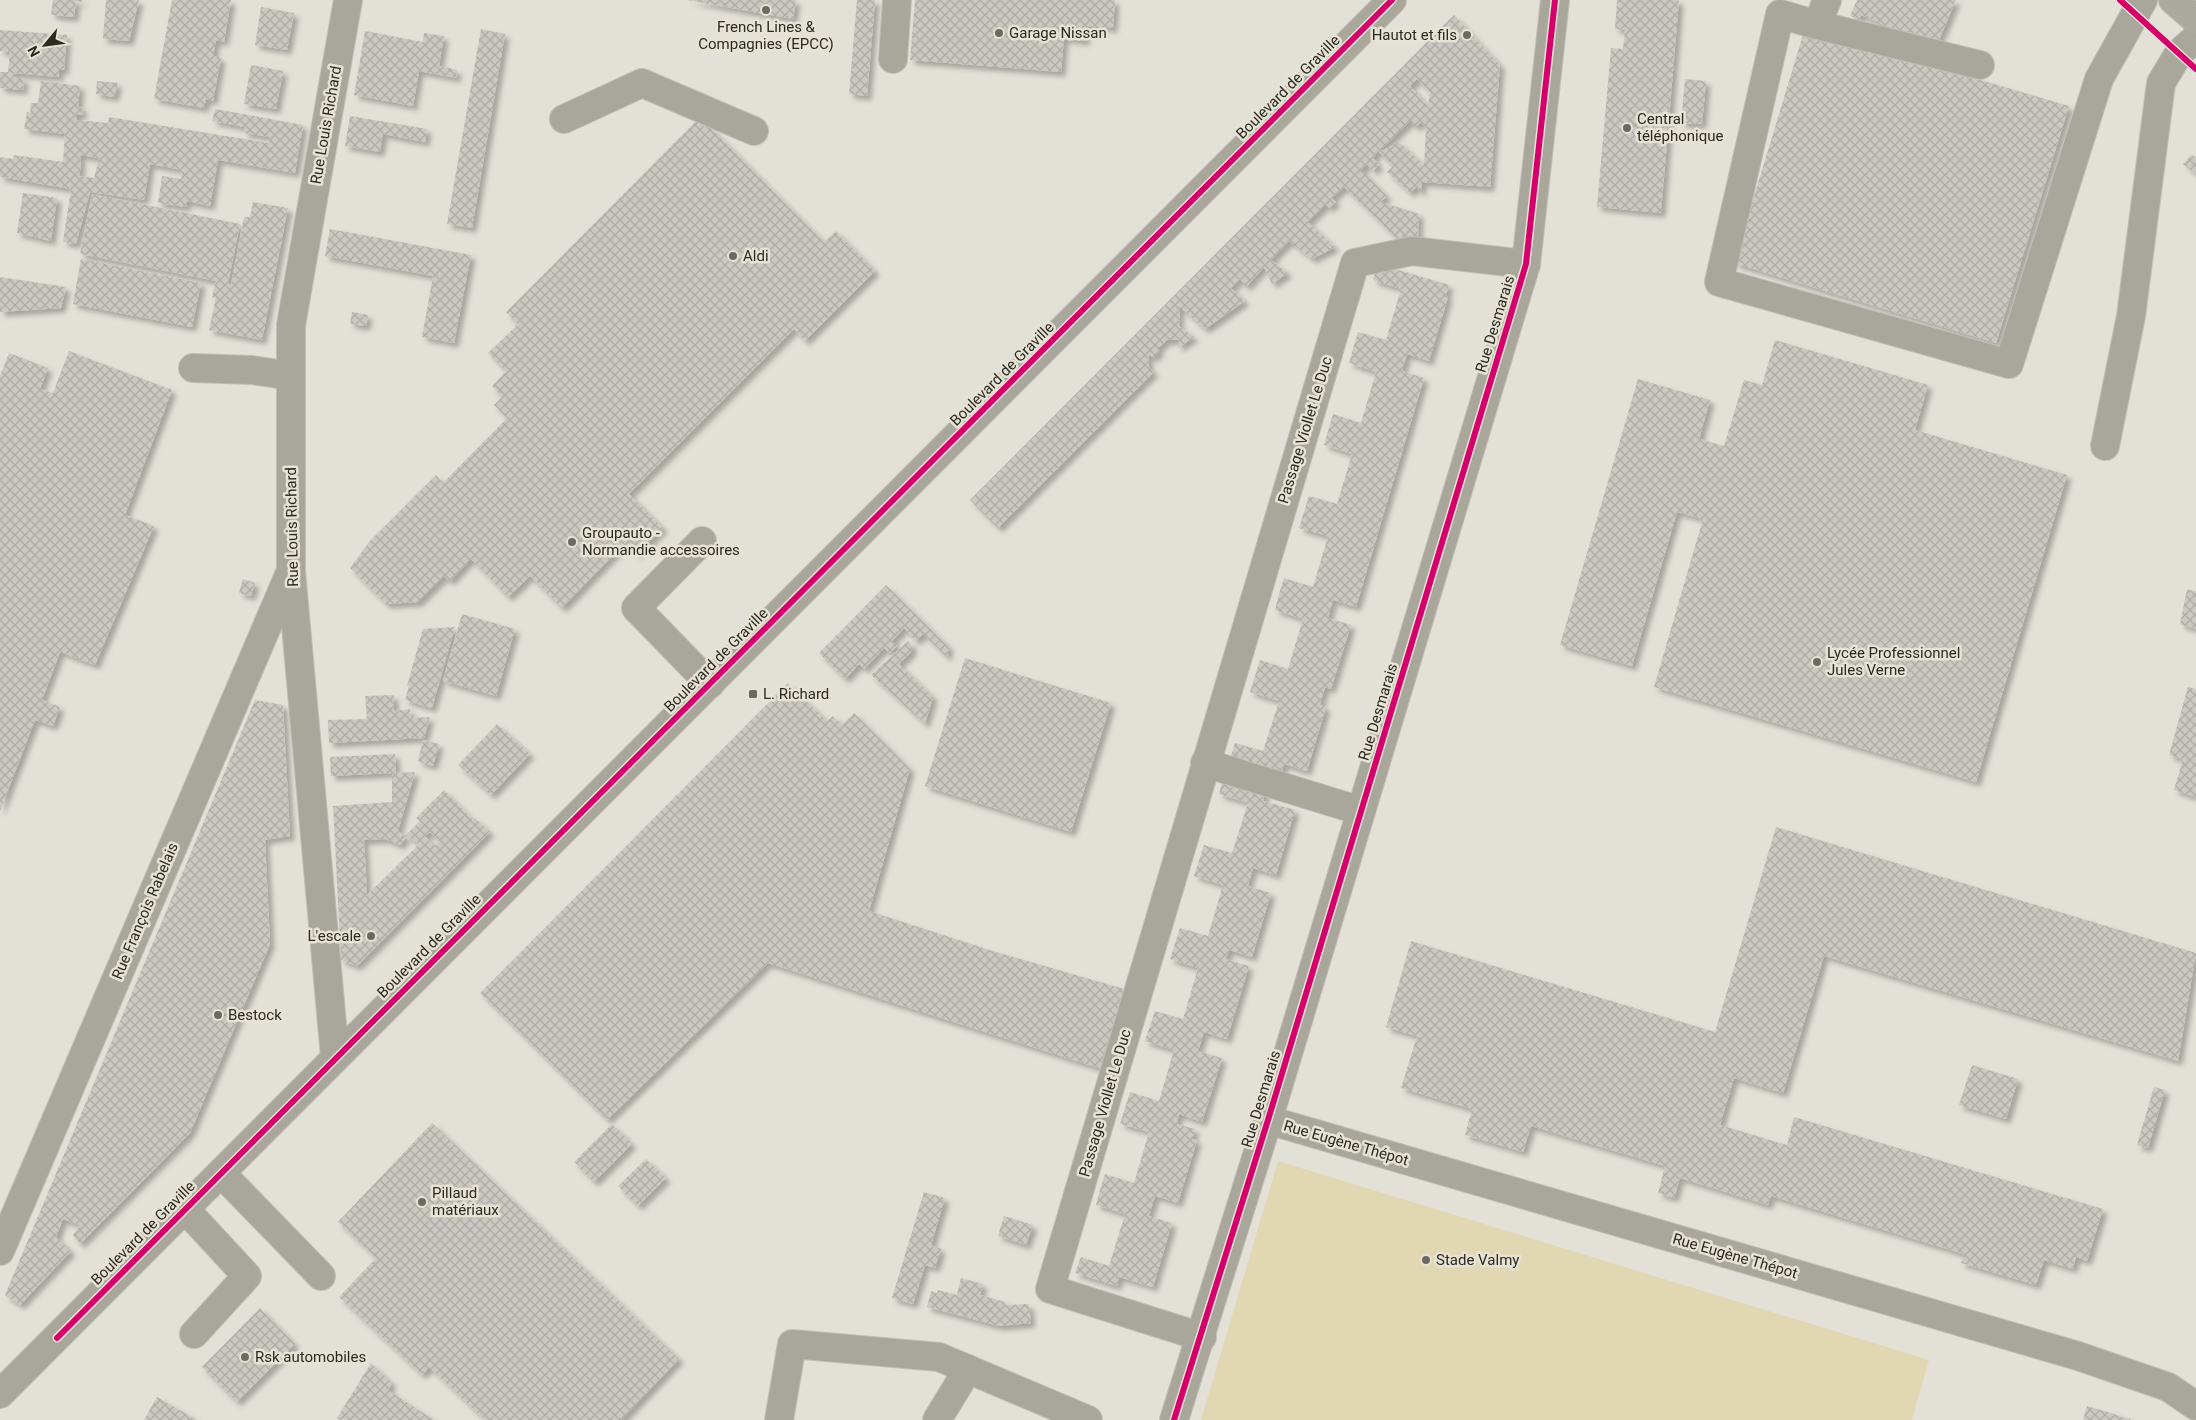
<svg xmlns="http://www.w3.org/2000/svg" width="2196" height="1420" font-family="Roboto,sans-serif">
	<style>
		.park { fill: #e2d7b3 }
		.building { fill: url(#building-cross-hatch); fill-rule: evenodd; filter: url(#shadow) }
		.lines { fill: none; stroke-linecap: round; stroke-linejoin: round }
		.minor-casing { stroke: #c1beb8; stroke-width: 30 }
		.major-casing { stroke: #c1beb8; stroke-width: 30 }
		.minor { stroke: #a9a69c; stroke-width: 28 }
		.major { stroke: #aca99e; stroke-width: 28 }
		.cycleway-casing { stroke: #e7e3d4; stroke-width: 9 }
		.cycleway { stroke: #d6006c; stroke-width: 6 }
		.poi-dot { fill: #6b6962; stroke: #e7e3d4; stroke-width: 2 }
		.labels { text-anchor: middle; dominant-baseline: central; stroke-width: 5; stroke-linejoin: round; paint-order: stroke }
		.poi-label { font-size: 15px; fill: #2b2923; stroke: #e7e3d4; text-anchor: start }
		.street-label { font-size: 15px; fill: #2b2923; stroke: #e7e3d4 }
	</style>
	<defs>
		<pattern id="building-cross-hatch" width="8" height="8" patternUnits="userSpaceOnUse" patternTransform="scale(1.25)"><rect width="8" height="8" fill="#cac8c1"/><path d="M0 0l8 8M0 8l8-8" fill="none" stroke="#aeaca6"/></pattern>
		<filter id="shadow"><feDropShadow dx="4.5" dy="4.5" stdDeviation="2.5" flood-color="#0004"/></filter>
	</defs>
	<rect width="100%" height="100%" fill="#e3e0d8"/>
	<polygon class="park" points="1278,1161 1929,1360 1912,1420 1201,1420"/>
	<g class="building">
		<polygon points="53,0 82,0 82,2 76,1 74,17 51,15"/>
		<polygon points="106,0 139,0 129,41 103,39"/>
		<polygon points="172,0 231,0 224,42 216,40 213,56 221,58 213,101 206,99 204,108 154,99"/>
		<polygon points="687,0 796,0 793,19"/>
		<polygon points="857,0 875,0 867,96 849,94"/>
		<polygon points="915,0 1115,0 1113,28 1086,26 1085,41 1064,38 1061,72 910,60"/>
		<polygon points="1617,0 1679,0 1661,213 1597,207 1611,48 1623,49 1625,30 1615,29"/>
		<polygon points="1857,0 1956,0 1936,47 1861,15 1859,19 1850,16"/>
		<polygon points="261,7 294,13 287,50 255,45"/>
		<path d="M 1454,15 L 1500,65 L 1490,187 L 1422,182 L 1422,193 L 1416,187 L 1410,193 L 1387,172 L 1393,166 L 1379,152 L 1399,142 L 1424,165 L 1426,128 L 1421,122 L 1416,127 L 1410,121 L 1376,154 L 1373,158 L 1379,165 L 1373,171 L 1367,164 L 1361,170 L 1387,196 L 1381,202 L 1419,214 L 1418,238 L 1396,238 L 1344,187 L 1332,198 L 1336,202 L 1329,208 L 1326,204 L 1308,222 L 1335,247 L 1312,259 L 1289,241 L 1271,260 L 1288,273 L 1272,284 L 1264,267 L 1246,287 L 1240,279 L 1231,288 L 1245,301 L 1205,329 L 1180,307 L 1179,326 L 1194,337 L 1178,348 L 1178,340 L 1167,340 L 1157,349 L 1160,351 L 1153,358 L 1150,355 L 1148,357 L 1149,367 L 1154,372 L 998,528 L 970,500 ZM 1417,79 L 1430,92 L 1428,106 L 1410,86 Z"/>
		<polygon points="1805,28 2069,106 1996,343 1734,263"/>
		<polygon points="481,29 505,34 472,228 447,224"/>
		<polygon points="0,30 67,35 64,70 59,70 59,77 13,73 12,77 24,79 23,90 0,88 0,72 8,72 10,52 0,51"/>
		<polygon points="365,31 423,42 424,33 444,36 439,66 457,70 456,78 419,71 413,106 354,95"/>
		<polygon points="251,65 283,71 276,109 244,104"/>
		<polygon points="1685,79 1706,81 1702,124 1681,123"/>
		<path d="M 41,81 L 80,86 L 78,107 L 83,108 L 82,115 L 77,114 L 77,120 L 108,123 L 109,117 L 269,143 L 270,137 L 244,133 L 245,127 L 212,121 L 215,109 L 303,125 L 295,173 L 218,160 L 210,206 L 187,201 L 186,207 L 158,203 L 162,176 L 181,179 L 182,170 L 150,164 L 144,200 L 90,192 L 76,244 L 63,242 L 71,189 L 0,177 L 0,157 L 13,159 L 14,155 L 63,162 L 65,134 L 24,129 L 27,112 L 30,113 L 31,103 L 38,103 ZM 80,155 L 99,158 L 94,178 L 79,176 L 81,166 Z"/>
		<polygon points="97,81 118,83 114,97 96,94"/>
		<polygon points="350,116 427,129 425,142 383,134 380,152 345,146"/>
		<polygon points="700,117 824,242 836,231 875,271 805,341 794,329 629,494 663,528 637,554 625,543 562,608 530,576 508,597 471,559 450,581 444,576 418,602 386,604 350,568 369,542 436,475 443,483 507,418 494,405 502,397 492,386 506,371 488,353 518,324 506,312"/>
		<polygon points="2191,155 2196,157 2196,174 2183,164"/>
		<polygon points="23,193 57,198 51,241 17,233"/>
		<polygon points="92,194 240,224 228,284 231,285 244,217 250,217 253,202 288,208 262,340 209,330 216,298 212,297 216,281 80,254"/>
		<polygon points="330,229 471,255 454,343 422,337 433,276 325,256"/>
		<polygon points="81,259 201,283 192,327 73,304"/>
		<polygon points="1378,264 1449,285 1446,296 1448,297 1429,361 1407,354 1402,371 1424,378 1356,607 1333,600 1328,618 1351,625 1331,689 1325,687 1320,705 1326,707 1307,771 1284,764 1281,774 1230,759 1235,743 1263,751 1279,701 1250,692 1260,660 1288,669 1303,619 1275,610 1279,594 1284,578 1313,587 1328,536 1299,528 1309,496 1337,504 1352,454 1324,445 1333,414 1361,423 1376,372 1349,363 1358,332 1386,340 1401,289 1373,280"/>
		<polygon points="0,277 66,287 61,308 0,312"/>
		<polygon points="352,312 368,315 366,326 350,324"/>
		<polygon points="1775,340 1928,385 1915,430 2067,475 1976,782 1654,687 1703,519 1677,512 1632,666 1560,645 1638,379 1710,400 1699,439 1724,446 1744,380 1762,385"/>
		<polygon points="69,351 172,390 125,515 154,526 95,665 60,652 42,700 60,707 53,726 35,720 0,811 0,376 9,353 48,368 40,389 53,393"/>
		<polygon points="243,579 255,583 251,596 239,593"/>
		<polygon points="886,585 949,647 947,657 923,634 916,641 904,628 892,641 897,646 890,653 884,648 864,669 859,664 845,679 819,653"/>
		<polygon points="2187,589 2196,592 2196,629 2180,624"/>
		<polygon points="462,614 515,629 496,696 443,681"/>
		<polygon points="455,627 432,708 405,700 409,686 407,686 423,629"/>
		<polygon points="908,641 912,645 912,651 899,664 933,697 925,724 871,675"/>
		<polygon points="965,658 1111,703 1071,832 925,786"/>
		<polygon points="788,683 827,721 833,716 842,725 854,713 910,769 869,911 996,952 1128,990 1105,1070 768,963 607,1120 480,993"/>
		<polygon points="2188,687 2196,689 2196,797 2174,790 2183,759 2169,755"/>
		<polygon points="394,695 394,711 410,709 411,718 430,717 424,738 329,743 328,720 367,719 365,696"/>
		<polygon points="255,700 283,705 290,836 265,840 270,944 190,1133 80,1244 73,1235 80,1225 63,1219 56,1237 71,1251 20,1305 5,1295"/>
		<polygon points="497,724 530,754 491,795 458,765"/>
		<polygon points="423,740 439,744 433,766 418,761"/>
		<path d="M 395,754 L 396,773 L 415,772 L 398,831 L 405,836 L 420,821 L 416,818 L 444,790 L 473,820 L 475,818 L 490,832 L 357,966 L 341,960 L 333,806 L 392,802 L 392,773 L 331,776 L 330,757 ZM 430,832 L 440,841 L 435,846 L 425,836 ZM 407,836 L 419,844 L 367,895 L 364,840 L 385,839 L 400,845 Z"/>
		<polygon points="1223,778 1266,790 1263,801 1295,810 1276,875 1253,868 1248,886 1271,893 1252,957 1229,950 1226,959 1249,966 1227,1039 1204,1032 1198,1051 1222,1058 1202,1122 1179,1114 1177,1124 1195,1129 1192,1139 1197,1140 1178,1203 1155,1196 1149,1216 1172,1223 1153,1287 1119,1277 1117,1286 1075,1273 1081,1257 1109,1266 1125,1214 1096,1205 1100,1190 1105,1174 1134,1183 1149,1132 1120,1124 1130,1092 1159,1101 1174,1050 1145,1041 1155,1011 1183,1019 1198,968 1170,959 1180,928 1208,936 1223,885 1194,876 1204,845 1232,853 1248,803 1219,794"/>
		<polygon points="1776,827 2196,953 2178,1061 1824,956 1783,1093 1734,1078 1720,1125 1787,1145 1794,1117 2103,1209 2087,1261 2076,1257 2073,1269 2044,1260 2036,1285 1961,1263 1964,1254 1771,1196 1768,1205 1680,1178 1674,1198 1658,1193 1665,1166 1531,1126 1523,1152 1465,1135 1472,1109 1401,1088 1417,1036 1386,1027 1411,941 1715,1032"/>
		<polygon points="1972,1065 2018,1079 2006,1119 1959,1105"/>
		<polygon points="2154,1087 2165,1090 2148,1148 2137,1145"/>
		<polygon points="432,1123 679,1359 621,1420 485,1420 429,1367 422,1375 339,1297 376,1258 338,1222"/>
		<polygon points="612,1124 632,1144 594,1182 574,1162"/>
		<polygon points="646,1159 666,1178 638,1206 618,1186"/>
		<polygon points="924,1192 945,1198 931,1245 941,1249 935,1268 925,1265 913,1304 892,1298"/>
		<polygon points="1004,1216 1033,1225 1026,1245 998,1236"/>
		<polygon points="961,1278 983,1284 980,1295 1005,1302 1005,1305 1029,1304 1031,1323 999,1326 927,1307 931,1291 937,1293 938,1290 957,1295"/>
		<polygon points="260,1308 295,1344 237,1402 202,1367"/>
		<polygon points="371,1363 392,1383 388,1390 434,1420 340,1420 337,1418"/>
		<polygon points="157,1397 197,1420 144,1420"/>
		<polygon points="2087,1406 2111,1413 2132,1420 2083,1420"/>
	</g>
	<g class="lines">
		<defs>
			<g id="minor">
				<polyline points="1817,25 1827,0"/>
				<polyline points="893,59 897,0"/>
				<polyline points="1980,65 1817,25 1780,14 1719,282 2009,364 2099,79 2143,0"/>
				<polyline points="564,119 642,83 754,131"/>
				<polyline points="193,368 252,370 291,376"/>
				<polyline points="2105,446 2131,316 2161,83 2179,53 2196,38"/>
				<polyline points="702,541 636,608 710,684"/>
				<polyline points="1205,763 1361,811"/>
				<polyline points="335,1057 291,571 291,325 348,0"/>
				<polyline points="1268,1120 2078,1356 2168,1387 2196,1406"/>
				<polyline points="221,1173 321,1276"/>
				<polyline points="185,1209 247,1276 194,1334"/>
				<polyline points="0,1251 289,575"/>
				<polyline points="1202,1337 1050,1289 1355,263 1412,251 1526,264"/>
				<polyline points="0,1394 1392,0"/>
				<polyline points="779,1420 792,1344 939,1357 1088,1420"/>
				<polyline points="937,1420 968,1369"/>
				<polyline points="1174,1420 1268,1120 1526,264 1555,0"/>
			</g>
			<polyline id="major" points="2173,0 2196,20"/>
		</defs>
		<use href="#minor" class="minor-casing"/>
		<use href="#major" class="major-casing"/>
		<use href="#minor" class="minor"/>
		<use href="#major" class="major"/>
		<defs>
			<g id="cycleway">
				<polyline points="2120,0 2196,69"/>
				<polyline points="57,1338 1392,0"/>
				<polyline points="1174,1420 1268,1120 1526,264 1555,0"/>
			</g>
		</defs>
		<use href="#cycleway" class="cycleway-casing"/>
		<use href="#cycleway" class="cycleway"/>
	</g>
	<g class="poi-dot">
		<circle cx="766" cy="10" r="5"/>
		<circle cx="999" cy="33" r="5"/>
		<circle cx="1467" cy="35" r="5"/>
		<circle cx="1627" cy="128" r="5"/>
		<circle cx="733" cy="256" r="5"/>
		<circle cx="572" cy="542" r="5"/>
		<circle cx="1817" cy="662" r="5"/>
		<rect x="748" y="689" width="10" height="10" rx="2.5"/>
		<circle cx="371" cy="936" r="5"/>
		<circle cx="218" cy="1015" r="5"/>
		<circle cx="422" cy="1202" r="5"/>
		<circle cx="1426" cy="1260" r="5"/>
		<circle cx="245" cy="1357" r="5"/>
	</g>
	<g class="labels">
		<g class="poi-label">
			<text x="766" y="27" text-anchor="middle">French Lines &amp;<tspan x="766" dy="17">Compagnies (EPCC)</tspan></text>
			<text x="1009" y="33">Garage Nissan</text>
			<text x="1457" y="35" text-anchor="end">Hautot et fils</text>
			<text x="1637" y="119">Central<tspan x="1637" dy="17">téléphonique</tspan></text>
			<text x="743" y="256">Aldi</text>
			<text x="582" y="533">Groupauto -<tspan x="582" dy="17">Normandie accessoires</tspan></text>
			<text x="1827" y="653">Lycée Professionnel<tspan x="1827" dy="17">Jules Verne</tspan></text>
			<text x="763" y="694">L. Richard</text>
			<text x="361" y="936" text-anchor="end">L'escale</text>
			<text x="228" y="1015">Bestock</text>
			<text x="432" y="1193">Pillaud<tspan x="432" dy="17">matériaux</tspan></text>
			<text x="1436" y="1260">Stade Valmy</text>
			<text x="255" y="1357">Rsk automobiles</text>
		</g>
		<g class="street-label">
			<text transform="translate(1288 87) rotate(-45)">Boulevard de Graville</text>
			<text transform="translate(326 125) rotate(-80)">Rue Louis Richard</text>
			<text transform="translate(1495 324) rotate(-73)">Rue Desmarais</text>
			<text transform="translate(1002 374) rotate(-45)">Boulevard de Graville</text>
			<text transform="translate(1305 430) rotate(-73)">Passage Viollet Le Duc</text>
			<text transform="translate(292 527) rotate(-91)">Rue Louis Richard</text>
			<text transform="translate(716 660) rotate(-45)">Boulevard de Graville</text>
			<text transform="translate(1378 712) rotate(-73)">Rue Desmarais</text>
			<text transform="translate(145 911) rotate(-67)">Rue François Rabelais</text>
			<text transform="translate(429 946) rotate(-45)">Boulevard de Graville</text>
			<text transform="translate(1261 1099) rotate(-73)">Rue Desmarais</text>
			<text transform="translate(1105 1103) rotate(-74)">Passage Viollet Le Duc</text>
			<text transform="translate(1346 1143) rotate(16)">Rue Eugène Thépot</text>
			<text transform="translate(143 1233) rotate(-45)">Boulevard de Graville</text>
			<text transform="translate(1735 1256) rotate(16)">Rue Eugène Thépot</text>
		</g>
	</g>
	<g transform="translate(45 45) rotate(241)" stroke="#e7e3d4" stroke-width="4" paint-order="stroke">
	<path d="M0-4L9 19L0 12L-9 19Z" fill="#2b2923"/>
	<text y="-8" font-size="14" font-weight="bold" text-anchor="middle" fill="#2b2923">N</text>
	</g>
</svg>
